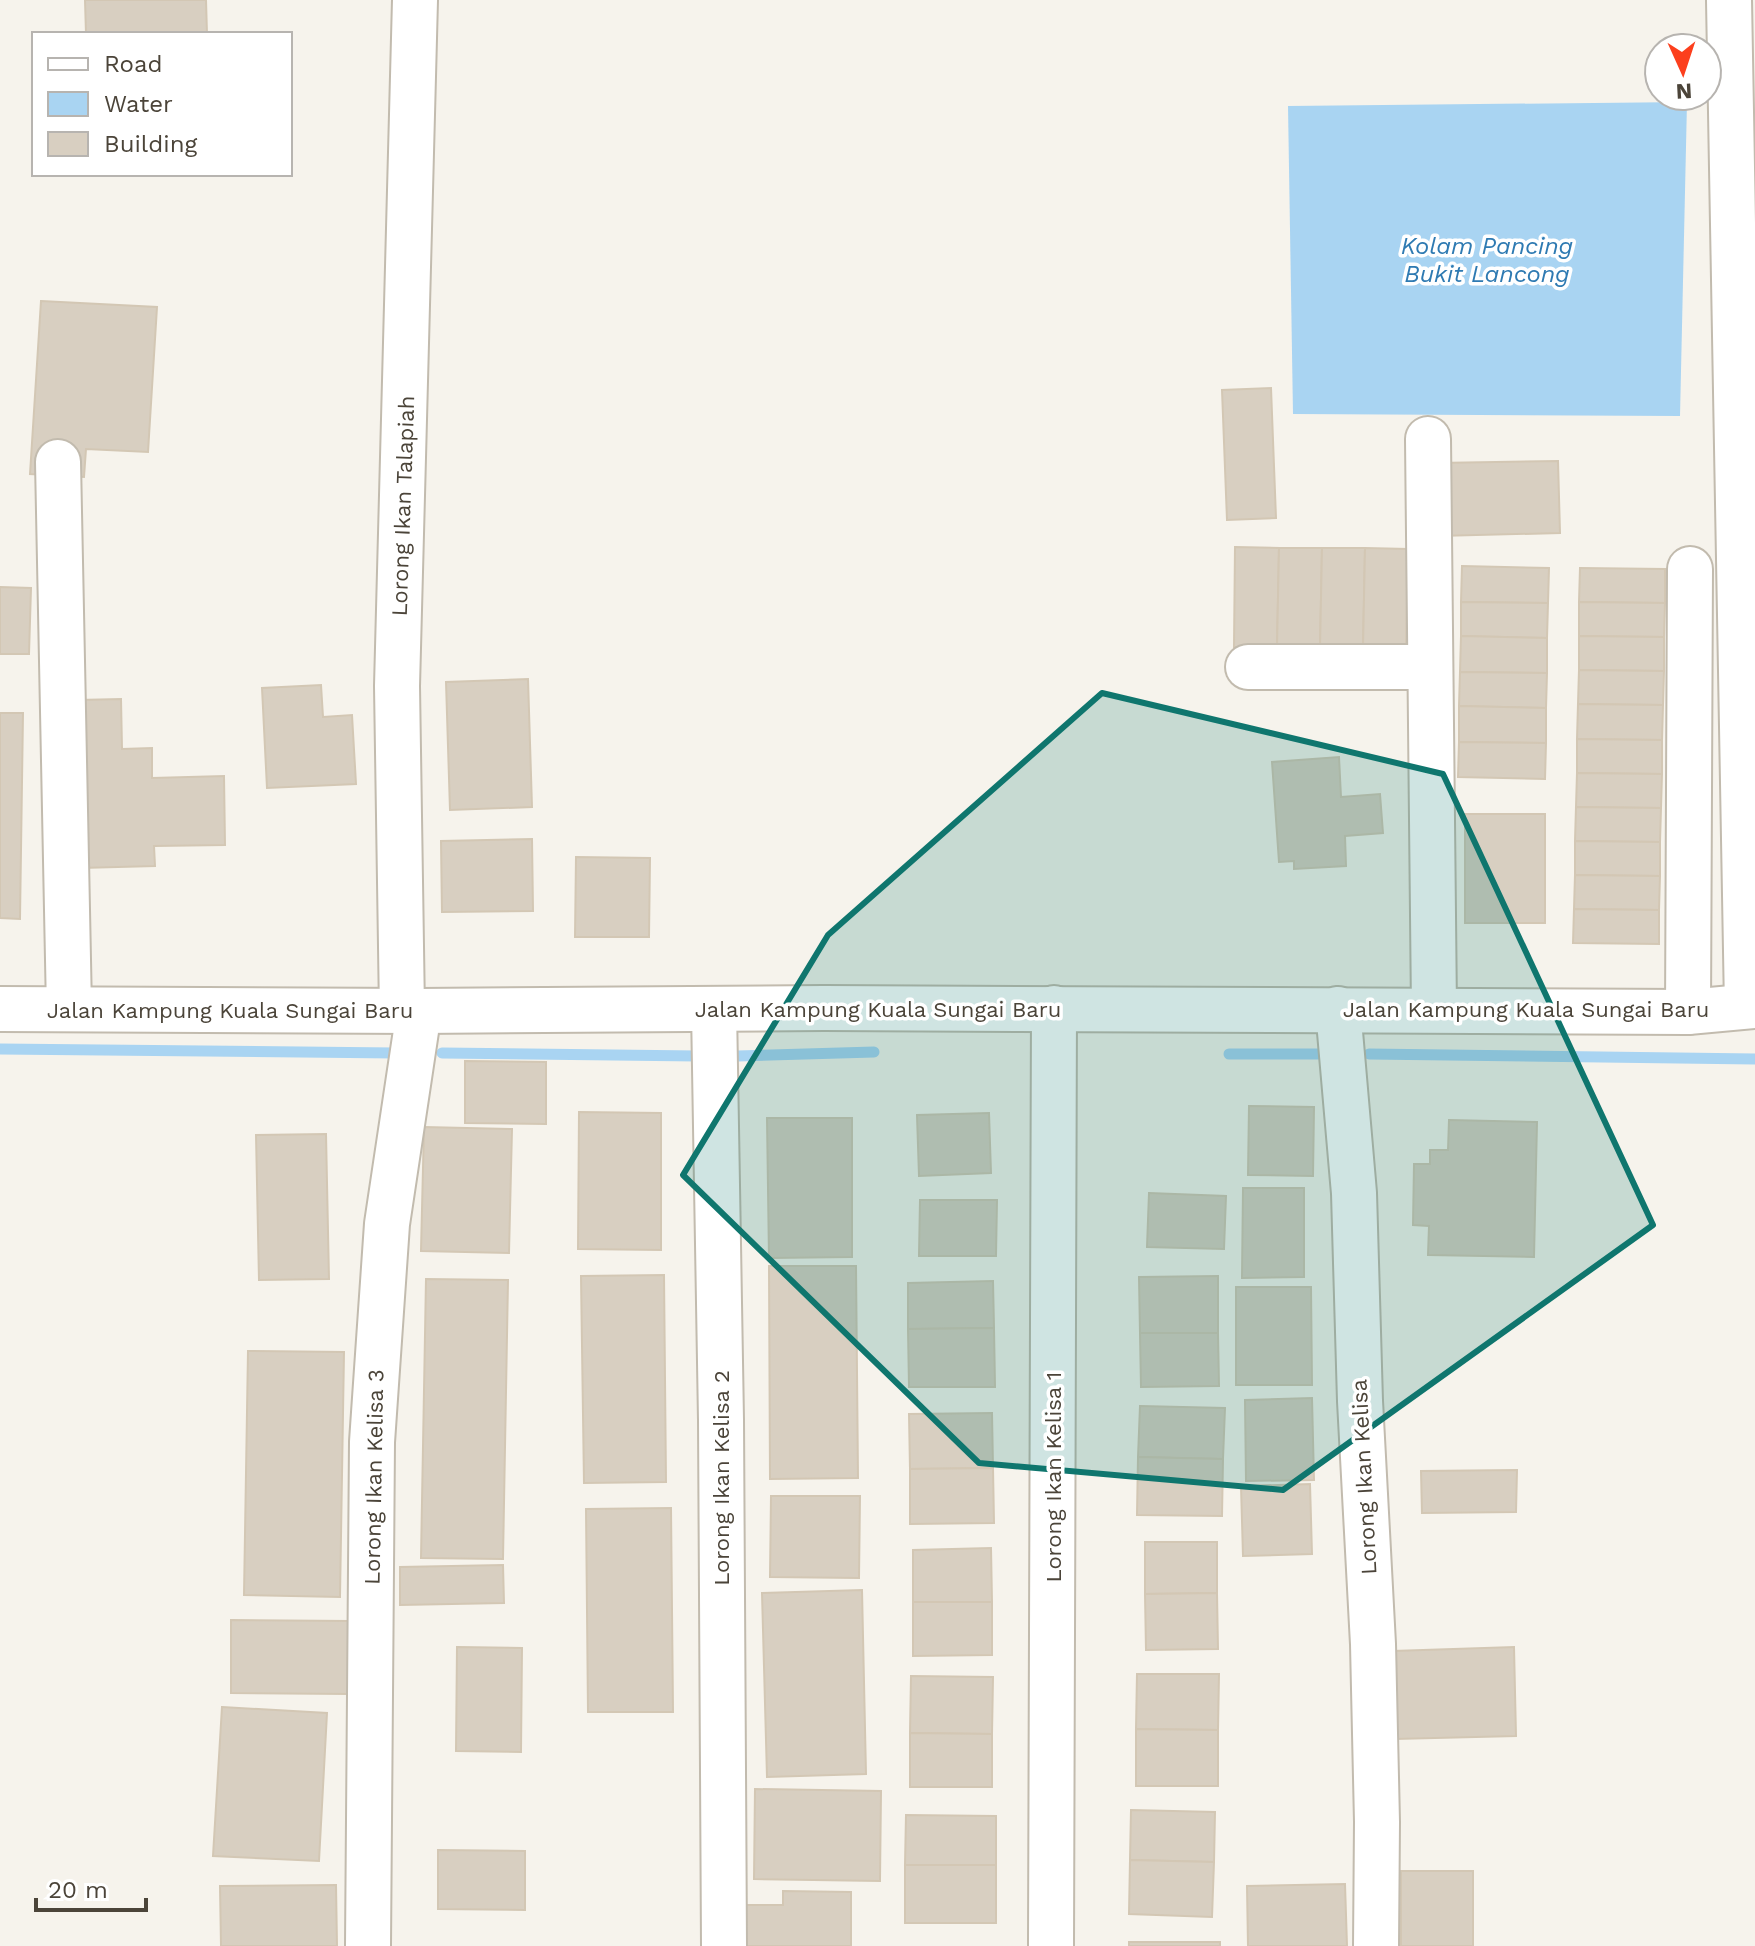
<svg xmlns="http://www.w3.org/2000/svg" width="1755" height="1946" font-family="'Work Sans',sans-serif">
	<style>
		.water { fill: #a9d4f2 }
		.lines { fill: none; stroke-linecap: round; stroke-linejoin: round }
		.stream { stroke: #a9d4f2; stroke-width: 11 }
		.building { fill: #d8cfc1; stroke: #d3c7b4; stroke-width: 2 }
		.minor-casing { stroke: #c2bbae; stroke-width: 48 }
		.minor { stroke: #fff; stroke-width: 44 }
		.marked { fill: #0f766e; fill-opacity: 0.2; stroke: #0f766e; stroke-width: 6; stroke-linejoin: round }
		.labels { text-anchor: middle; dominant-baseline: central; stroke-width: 7; stroke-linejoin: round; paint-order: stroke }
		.street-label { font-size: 22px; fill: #4b4439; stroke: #fff }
		.water-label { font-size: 24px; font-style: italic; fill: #2e7ab2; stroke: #fff }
	</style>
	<rect width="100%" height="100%" fill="#f6f3ec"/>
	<polygon class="water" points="1687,102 1680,416 1293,414 1288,106"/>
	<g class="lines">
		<g class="stream">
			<polyline points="0,1049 395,1053"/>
			<polyline points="442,1053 697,1056"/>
			<polyline points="1229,1054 1332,1054"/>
			<polyline points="1369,1054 1755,1059"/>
			<polyline points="738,1056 874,1052"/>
		</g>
	</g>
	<g class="building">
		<polygon points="85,0 206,0 207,34 86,34"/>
		<polygon points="41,301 157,307 148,452 86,449 84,477 30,474"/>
		<polygon points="1271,388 1276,518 1227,520 1222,390"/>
		<polygon points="1558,461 1560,533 1438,536 1436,463"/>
		<polygon points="1235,547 1279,548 1277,647 1234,647"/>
		<polygon points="1279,548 1322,548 1320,648 1277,647"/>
		<polygon points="1322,548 1365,548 1363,648 1320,648"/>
		<polygon points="1365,548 1408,549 1406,649 1363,648"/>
		<polygon points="1462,566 1549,568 1548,603 1461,602"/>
		<polygon points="1580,568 1665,569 1665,603 1579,602"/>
		<polygon points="0,587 31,588 29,654 0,654"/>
		<polygon points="1461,602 1548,603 1547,638 1461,636"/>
		<polygon points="1579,602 1665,603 1664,637 1579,636"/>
		<polygon points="1461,636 1547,638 1547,673 1460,672"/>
		<polygon points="1579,636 1664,637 1664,671 1579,670"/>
		<polygon points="1579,670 1664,671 1663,705 1578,704"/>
		<polygon points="1460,672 1547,673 1546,708 1459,706"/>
		<polygon points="528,679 532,807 450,810 446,682"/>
		<polygon points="321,685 323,717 352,715 356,784 267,788 262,688"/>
		<polygon points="121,699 122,749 152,748 152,778 224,776 225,845 154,846 155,866 81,868 78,700"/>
		<polygon points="1578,704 1663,705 1662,740 1577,739"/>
		<polygon points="1459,706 1546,708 1546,743 1459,742"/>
		<polygon points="0,713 23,713 20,919 0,918"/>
		<polygon points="1577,739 1662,740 1662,774 1577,773"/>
		<polygon points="1459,742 1546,743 1545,779 1458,777"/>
		<polygon points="1339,757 1341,797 1380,794 1383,833 1345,836 1346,866 1294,869 1294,861 1279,862 1272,762"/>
		<polygon points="1577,773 1662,774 1661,808 1576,807"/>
		<polygon points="1576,807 1661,808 1660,842 1575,841"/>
		<rect x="1465" y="814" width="80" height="109"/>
		<polygon points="532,839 533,911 442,912 441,841"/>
		<polygon points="1575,841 1660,842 1660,876 1575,875"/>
		<polygon points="576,857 650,858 649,937 575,937"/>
		<polygon points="1575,875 1660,876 1659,910 1574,909"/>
		<polygon points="1574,909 1659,910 1659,944 1573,943"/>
		<polygon points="465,1061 546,1062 546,1124 465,1123"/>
		<polygon points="1249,1106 1314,1107 1313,1176 1248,1175"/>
		<polygon points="579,1112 661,1113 661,1250 578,1249"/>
		<polygon points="989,1113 991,1173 919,1176 917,1115"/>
		<polygon points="767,1118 852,1118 852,1257 769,1258"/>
		<polygon points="1449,1120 1537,1122 1534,1257 1428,1255 1429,1226 1413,1225 1414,1164 1430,1164 1430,1150 1448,1150"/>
		<polygon points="424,1127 512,1129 509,1253 421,1251"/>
		<polygon points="326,1134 329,1279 259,1280 256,1135"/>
		<polygon points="1243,1188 1304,1188 1304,1277 1242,1278"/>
		<polygon points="1149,1193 1226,1196 1224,1249 1147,1247"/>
		<polygon points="920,1200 997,1200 996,1256 919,1256"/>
		<polygon points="769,1266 856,1266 858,1478 770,1479"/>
		<polygon points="664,1275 666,1482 584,1483 581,1276"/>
		<polygon points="1218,1276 1218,1333 1140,1333 1139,1277"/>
		<polygon points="426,1279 508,1280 503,1559 421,1558"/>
		<polygon points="993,1281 994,1328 908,1329 908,1283"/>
		<polygon points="1236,1287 1311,1287 1312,1385 1236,1385"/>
		<polygon points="994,1328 995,1387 909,1387 908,1329"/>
		<polygon points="1140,1333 1218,1333 1219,1386 1141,1387"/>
		<polygon points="248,1351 344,1352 340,1597 244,1595"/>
		<polygon points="1312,1398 1314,1480 1246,1481 1245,1400"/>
		<polygon points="1140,1406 1225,1408 1223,1459 1138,1457"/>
		<polygon points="992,1413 993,1468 910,1469 909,1414"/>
		<polygon points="1138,1457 1223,1459 1222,1516 1137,1515"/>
		<polygon points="993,1468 994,1523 910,1524 910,1469"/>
		<polygon points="1517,1470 1516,1512 1422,1513 1421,1471"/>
		<polygon points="1310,1484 1312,1554 1243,1556 1241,1486"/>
		<polygon points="771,1496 860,1496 859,1578 770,1577"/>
		<polygon points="671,1508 673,1712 588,1712 586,1509"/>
		<polygon points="1145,1542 1217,1542 1217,1593 1145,1594"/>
		<polygon points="991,1548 992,1602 913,1602 913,1550"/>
		<polygon points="503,1565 504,1603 400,1605 400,1567"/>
		<polygon points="862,1590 866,1774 767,1777 762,1593"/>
		<polygon points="1217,1593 1218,1649 1146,1650 1145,1594"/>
		<polygon points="913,1602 992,1602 992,1655 913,1656"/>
		<polygon points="231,1620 349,1621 349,1694 231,1693"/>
		<polygon points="457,1647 522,1648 521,1752 456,1751"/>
		<polygon points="1514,1647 1516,1736 1395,1739 1393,1651"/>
		<polygon points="1137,1674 1219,1674 1218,1730 1136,1729"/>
		<polygon points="911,1676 993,1677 992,1734 910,1733"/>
		<polygon points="222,1707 327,1713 319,1861 213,1856"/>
		<polygon points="1136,1729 1218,1730 1218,1786 1136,1786"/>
		<polygon points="910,1733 992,1734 992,1787 910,1787"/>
		<polygon points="755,1789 881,1791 880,1881 754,1879"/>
		<polygon points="1131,1810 1215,1812 1214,1862 1130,1860"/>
		<polygon points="906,1815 996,1816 996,1865 905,1865"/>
		<polygon points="438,1850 525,1851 525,1910 438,1909"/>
		<polygon points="1130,1860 1214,1862 1212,1917 1129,1914"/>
		<rect x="905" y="1865" width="91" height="58"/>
		<rect x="1401" y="1871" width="72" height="75"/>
		<polygon points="1345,1884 1347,1946 1248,1946 1247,1886"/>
		<polygon points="336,1885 337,1946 221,1946 220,1886"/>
		<polygon points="783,1891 851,1892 851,1946 743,1946 743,1905 783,1905"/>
		<rect x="1129" y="1942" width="91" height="4"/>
	</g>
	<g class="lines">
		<defs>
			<g id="minor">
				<polyline points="1729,0 1747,1006"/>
				<polyline points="1428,439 1434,1010"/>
				<polyline points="58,462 69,1009"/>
				<polyline points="1248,667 1430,667"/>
				<polyline points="0,1009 419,1011 824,1008 1688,1012 1755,1006"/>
				<polyline points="714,1009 721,1420 724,1946"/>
				<polyline points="1338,1009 1354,1193 1360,1401 1373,1644 1377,1822 1376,1946"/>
				<polyline points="402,1011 397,686 415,0"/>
				<polyline points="1688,1012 1690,569"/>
				<polyline points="368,1946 372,1442 387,1224 419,1011"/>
				<polyline points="1051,1946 1054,1008"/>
			</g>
		</defs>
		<use href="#minor" class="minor-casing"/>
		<use href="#minor" class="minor"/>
	</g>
	<path class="marked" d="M 1102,693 L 1443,774 L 1653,1225 L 1283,1490 L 979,1463 L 683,1175 L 828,935 Z"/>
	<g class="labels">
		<g class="street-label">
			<text transform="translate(403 506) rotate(-88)">Lorong Ikan Talapiah</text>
			<text x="878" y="1009">Jalan Kampung Kuala Sungai Baru</text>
			<text x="1526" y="1009">Jalan Kampung Kuala Sungai Baru</text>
			<text x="230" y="1010">Jalan Kampung Kuala Sungai Baru</text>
			<text transform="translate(374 1477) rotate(-89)">Lorong Ikan Kelisa 3</text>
			<text transform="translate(1053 1477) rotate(-90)">Lorong Ikan Kelisa 1</text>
			<text transform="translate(1364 1477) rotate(-93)">Lorong Ikan Kelisa</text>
			<text transform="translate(721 1478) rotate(-90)">Lorong Ikan Kelisa 2</text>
		</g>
		<g class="water-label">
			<text x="1487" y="246">Kolam Pancing<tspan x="1487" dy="28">Bukit Lancong</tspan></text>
		</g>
	</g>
	<rect x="32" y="32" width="260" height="144" fill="#ffffff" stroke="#b7b4b0" stroke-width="2"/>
	<rect x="48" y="58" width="40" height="12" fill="#ffffff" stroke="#b7b4b0" stroke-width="2"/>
	<text x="104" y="72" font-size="24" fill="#4b4439">Road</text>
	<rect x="48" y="92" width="40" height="24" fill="#a9d4f2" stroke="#b7b4b0" stroke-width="2"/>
	<text x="104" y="112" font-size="24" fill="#4b4439">Water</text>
	<rect x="48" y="132" width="40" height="24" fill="#d8cfc1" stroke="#b7b4b0" stroke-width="2"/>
	<text x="104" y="152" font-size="24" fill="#4b4439">Building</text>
	<g transform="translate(1683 72) rotate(177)"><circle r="38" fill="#ffffff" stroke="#b7b4b0" stroke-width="2"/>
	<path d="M0-6L14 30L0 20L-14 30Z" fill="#fc3f1d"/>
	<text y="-12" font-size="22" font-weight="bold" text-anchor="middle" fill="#4b4439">N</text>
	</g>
	<path d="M36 1898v12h110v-12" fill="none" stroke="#4b4439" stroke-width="4"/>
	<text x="48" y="1898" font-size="24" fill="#4b4439" stroke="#ffffff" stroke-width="6" paint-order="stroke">20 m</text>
</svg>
